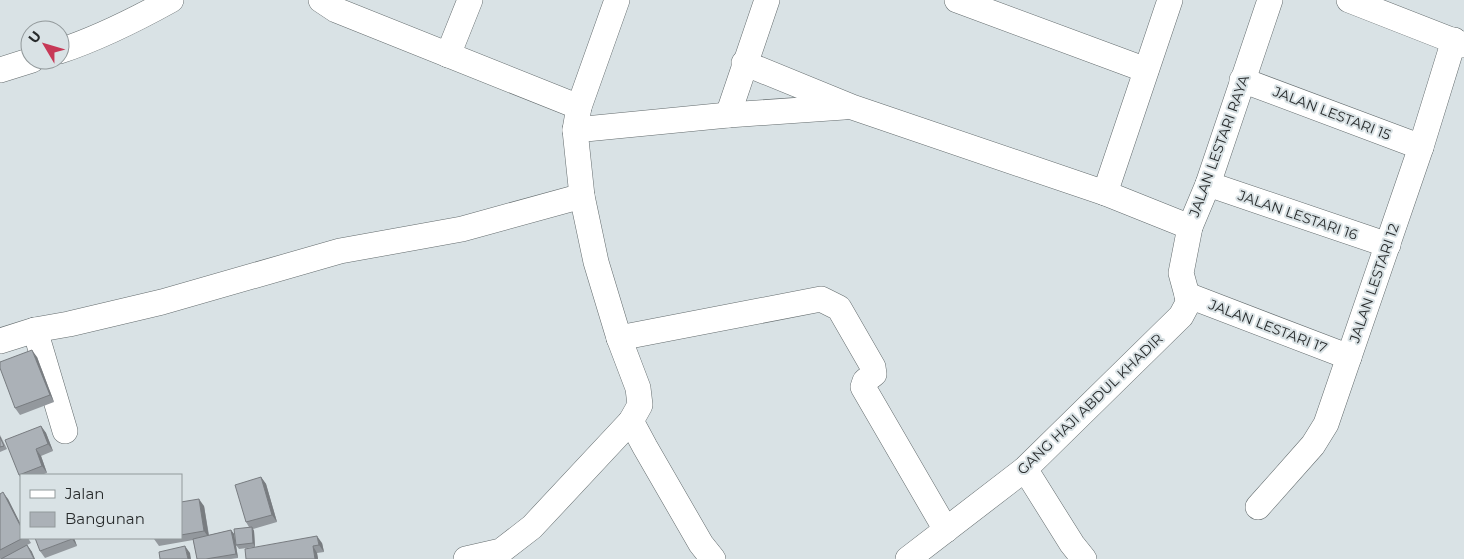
<svg xmlns="http://www.w3.org/2000/svg" width="1464" height="559" font-family="Montserrat,sans-serif">
	<style>
		.lines { fill: none; stroke-linecap: round; stroke-linejoin: round }
		.minor-casing { stroke: #636b6d; stroke-width: 26 }
		.minor { stroke: #fff; stroke-width: 25 }
		.wall { fill: #93989d }
		.shaded-wall { fill: #787c80 }
		.building { fill: #abb1b7; stroke: #787c80 }
		.labels { text-anchor: middle; dominant-baseline: central; stroke-width: 4; stroke-linejoin: round; paint-order: stroke }
		.street-label { font-size: 14px; fill: #282b2c; stroke: #d9e2e5 }
	</style>
	<rect width="100%" height="100%" fill="#d9e2e5"/>
	<g class="lines">
		<defs>
			<g id="minor">
				<polyline points="321,0 336,10 579,107"/>
				<polyline points="957,0 1146,70"/>
				<polyline points="1349,0 1464,45"/>
				<path d="M 60,51 C 99,38 135,20 171,0"/>
				<polyline points="448,55 470,0"/>
				<polyline points="744,63 852,107 1105,193 1190,227"/>
				<polyline points="0,70 32,60"/>
				<polyline points="1242,80 1421,147"/>
				<polyline points="728,115 767,0"/>
				<polyline points="575,130 728,115 844,107"/>
				<polyline points="1208,184 1388,245"/>
				<polyline points="1105,193 1170,0"/>
				<polyline points="1187,295 1349,357"/>
				<polyline points="35,330 65,431"/>
				<polyline points="619,338 821,299 839,308 873,367 874,374 865,381 863,387 946,530"/>
				<polyline points="0,341 35,330 69,324 162,302 340,251 462,229 582,196"/>
				<polyline points="631,421 645,447 701,544 713,559"/>
				<polyline points="1025,469 1072,544 1084,559"/>
				<polyline points="1258,507 1313,445 1326,424 1421,147 1454,40"/>
				<polyline points="466,559 501,551 532,527 631,421 640,405 638,388 619,338 596,262 582,196 575,130 579,107 617,0"/>
				<polyline points="908,559 1025,469 1181,316 1188,303 1187,295 1181,273 1190,227 1208,184 1270,0"/>
			</g>
		</defs>
		<use href="#minor" class="minor-casing"/>
		<use href="#minor" class="minor"/>
	</g>
	<g class="wall">
		<polygon points="37,357 54,402 20,415 15,408"/>
		<polygon points="41,426 46,433 53,451 41,456 47,473 41,475 21,475 21,479 19,475"/>
		<polygon points="0,435 7,449 0,452"/>
		<polygon points="261,477 266,484 277,522 253,529 254,531 255,547 239,549 236,545 238,558 231,559 197,559 193,540 159,546 154,539 154,538 181,538 181,502 204,506 209,535 231,530 234,534 236,545 249,527 246,522"/>
		<polygon points="0,494 8,499 21,525 21,538 28,538 31,543 27,545 32,552 0,559"/>
		<polygon points="74,538 77,546 45,558 40,551"/>
		<polygon points="322,543 324,552 317,553 318,559 246,559"/>
	</g>
	<g class="shaded-wall">
		<polygon points="32,350 37,357 54,402 50,395"/>
		<polygon points="41,426 46,433 53,451 48,444"/>
		<polygon points="36,449 41,456 47,473 42,466"/>
		<polygon points="261,477 266,484 277,522 272,515"/>
		<polygon points="3,492 8,499 21,525 21,527"/>
		<polygon points="199,499 204,506 209,538 204,531"/>
		<polygon points="252,527 254,531 255,547 253,543"/>
		<polygon points="231,530 234,534 238,558 236,554"/>
		<polygon points="317,536 322,543 324,552 319,545"/>
		<polygon points="71,538 74,538 77,546 72,539"/>
		<polygon points="27,545 32,552 35,559 34,559"/>
		<polygon points="185,546 190,553 191,559 188,559"/>
		<polygon points="313,546 317,553 318,559 315,559"/>
	</g>
	<g class="building">
		<polygon points="32,350 50,395 15,408 0,368 0,362"/>
		<polygon points="41,426 48,444 36,449 42,466 19,475 5,440"/>
		<polygon points="0,437 4,446 0,447"/>
		<polygon points="261,477 272,515 246,522 235,485"/>
		<polygon points="3,492 21,527 21,538 23,538 0,550 0,494"/>
		<polygon points="199,499 204,531 181,535 181,502"/>
		<polygon points="252,527 253,543 236,545 234,529"/>
		<polygon points="231,530 236,554 206,559 197,559 193,539"/>
		<polygon points="317,536 319,545 313,546 315,559 246,559 245,549"/>
		<polygon points="35,538 71,538 72,539 40,551"/>
		<polygon points="27,545 34,559 1,559"/>
		<polygon points="185,546 188,559 160,559 159,552"/>
	</g>
	<g class="labels">
		<g class="street-label">
			<text transform="translate(1332 113) rotate(21)">JALAN LESTARI 15</text>
			<text transform="translate(1219 146) rotate(-70)">JALAN LESTARI RAYA</text>
			<text transform="translate(1298 215) rotate(19)">JALAN LESTARI 16</text>
			<text transform="translate(1374 283) rotate(-71)">JALAN LESTARI 12</text>
			<text transform="translate(1268 326) rotate(21)">JALAN LESTARI 17</text>
			<text transform="translate(1090 404) rotate(-44)">GANG HAJI ABDUL KHADIR</text>
		</g>
	</g>
	<rect x="20" y="474" width="162" height="65" fill="#d9e2e5" stroke="#92999b"/>
	<rect x="30" y="490" width="25" height="8" fill="#ffffff" stroke="#92999b"/>
	<text x="65" y="499" font-size="15" fill="#282b2c">Jalan</text>
	<rect x="30" y="512" width="25" height="15" fill="#abb1b7" stroke="#92999b"/>
	<text x="65" y="524" font-size="15" fill="#282b2c">Bangunan</text>
	<g transform="translate(45 45) rotate(308)"><circle r="24" fill="#d9e2e5" stroke="#92999b"/>
	<path d="M0-4L9 19L0 12L-9 19Z" fill="#c73856"/>
	<text y="-8" font-size="14" font-weight="bold" text-anchor="middle" fill="#282b2c">U</text>
	</g>
</svg>
